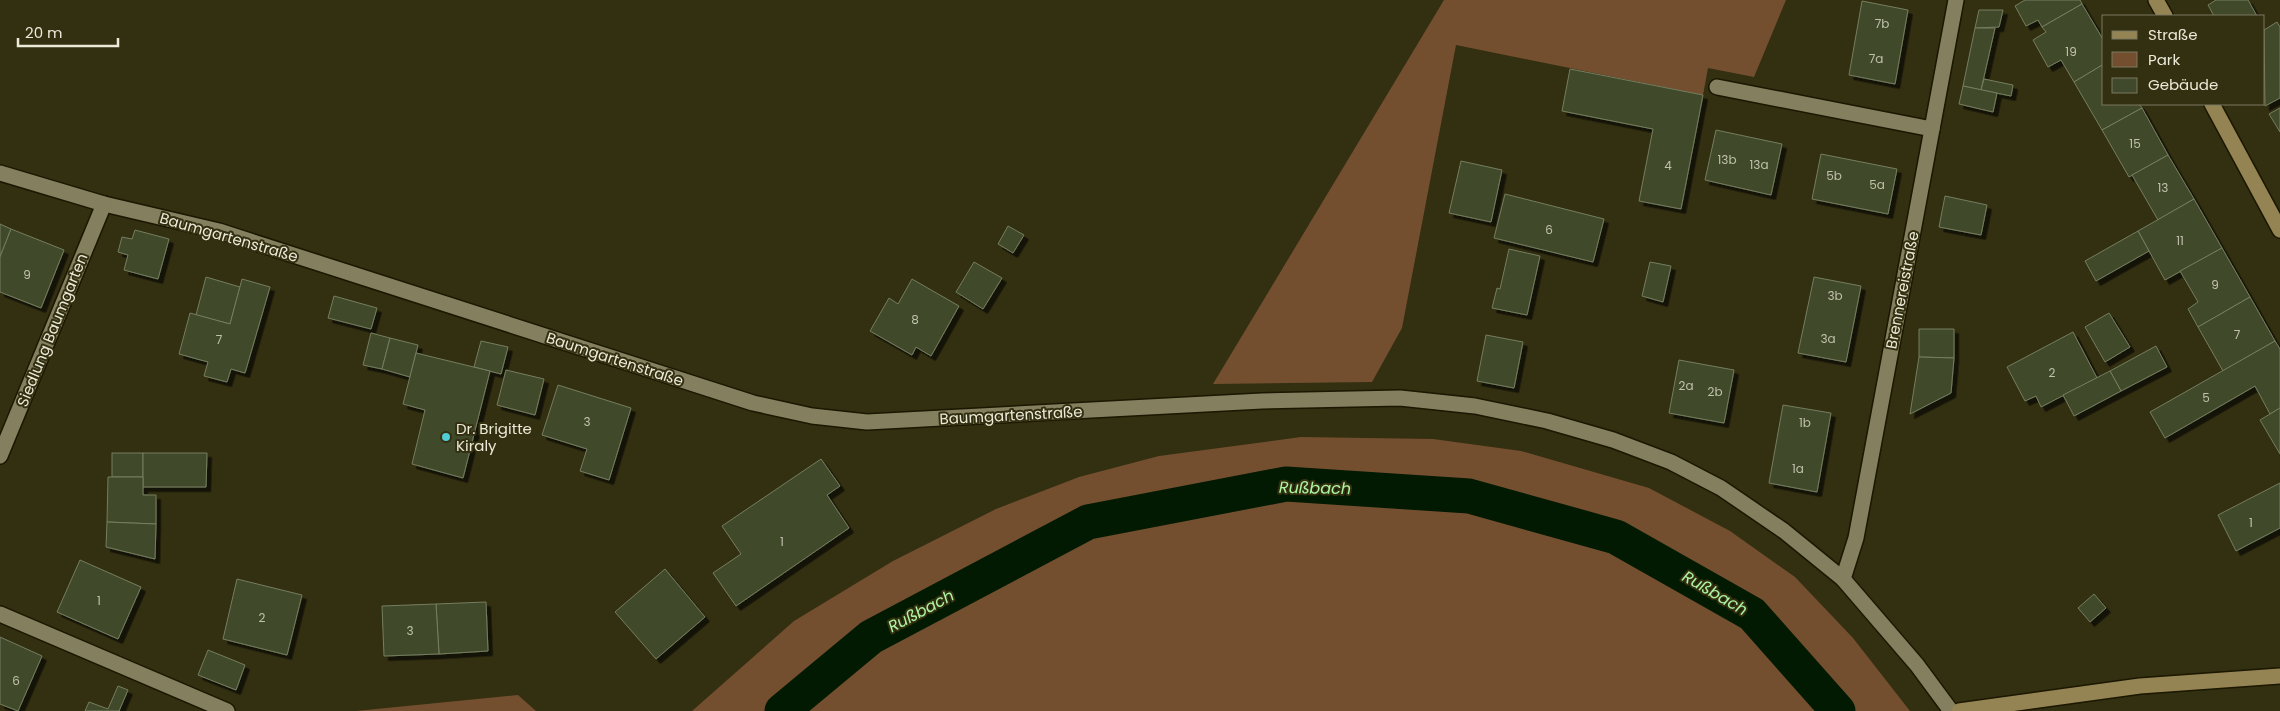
<svg xmlns="http://www.w3.org/2000/svg" width="2280" height="711" font-family="Poppins,sans-serif">
	<style>
		.green { fill: #734f2f }
		.lines { fill: none; stroke-linecap: round; stroke-linejoin: round }
		.canal { stroke: #021a01; stroke-width: 35 }
		.building { fill: #41492c; stroke: #757e5f; filter: url(#shadow) }
		.lane-casing { stroke: #1b1700; stroke-width: 18 }
		.street-casing { stroke: #1b1700; stroke-width: 18 }
		.secondary-casing { stroke: #1b1700; stroke-width: 18 }
		.lane { stroke: #837f5f; stroke-width: 15 }
		.street { stroke: #837f5f; stroke-width: 15 }
		.secondary { stroke: #948454; stroke-width: 15 }
		.poi-dot { fill: #51ccd4; stroke: #332f11; stroke-width: 2 }
		.labels { text-anchor: middle; dominant-baseline: central; stroke-width: 4; stroke-linejoin: round; paint-order: stroke }
		.number-label { font-size: 12px; fill: #c0c1ac }
		.street-label { font-size: 15px; fill: #ebe9d7; stroke: #332f11 }
		.poi-label { font-size: 15px; fill: #ebe9d7; stroke: #332f11; text-anchor: start }
		.water-label { font-size: 16px; font-style: italic; fill: #acf5a2; stroke: #332f11 }
	</style>
	<defs>
		<filter id="shadow"><feDropShadow dx="4.5" dy="4.5" stdDeviation="0" flood-color="#0009"/></filter>
	</defs>
	<rect width="100%" height="100%" fill="#332f11"/>
	<g class="green">
		<polygon points="1444,0 1786,0 1754,77 1708,68 1703,95 1456,45 1402,328 1372,382 1213,384"/>
		<polygon points="1301,437 1433,439 1521,451 1649,488 1730,531 1795,577 1853,638 1910,711 692,711 794,621 893,561 996,509 1079,477 1159,456"/>
		<polygon points="518,695 536,711 356,711"/>
	</g>
	<g class="lines">
		<polyline class="canal" points="782,711 871,637 1088,522 1286,484 1469,496 1616,537 1752,614 1838,711"/>
	</g>
	<g class="building">
		<polygon points="2025,0 2080,0 2082,4 2042,27 2038,20 2026,26 2015,6"/>
		<polygon points="2216,0 2248,0 2257,16 2214,16 2208,5"/>
		<polygon points="1862,1 1908,10 1895,84 1849,75"/>
		<polygon points="2082,4 2104,41 2104,64 2074,82 2061,60 2048,67 2033,40 2046,32 2042,27"/>
		<polygon points="1979,10 2003,10 1999,27 1975,28"/>
		<polygon points="2277,22 2280,27 2280,98 2265,106 2264,30"/>
		<polygon points="1975,28 1995,28 1981,90 1963,86"/>
		<polygon points="2104,64 2104,104 2139,104 2142,108 2102,130 2074,82"/>
		<polygon points="1570,69 1703,95 1681,209 1639,201 1653,129 1562,111"/>
		<polygon points="1984,79 2013,85 2011,96 1981,90"/>
		<polygon points="1963,86 1997,93 1993,112 1959,104"/>
		<polygon points="2142,108 2168,155 2129,177 2102,130"/>
		<polygon points="2280,108 2280,132 2269,114"/>
		<polygon points="1716,130 1782,144 1771,195 1705,180"/>
		<polygon points="1821,154 1897,169 1888,214 1812,199"/>
		<polygon points="2168,155 2194,199 2158,220 2132,175"/>
		<polygon points="1461,161 1502,170 1491,222 1449,213"/>
		<polygon points="1505,194 1604,219 1593,262 1494,238"/>
		<polygon points="1945,196 1987,205 1981,235 1939,227"/>
		<polygon points="2194,199 2222,248 2165,280 2138,231"/>
		<polygon points="0,224 11,229 0,257"/>
		<polygon points="1008,226 1024,235 1013,253 998,244"/>
		<polygon points="11,229 64,250 41,308 0,292 0,257"/>
		<polygon points="135,230 169,239 158,279 124,270 128,255 118,252 122,237 132,239"/>
		<polygon points="2138,231 2149,251 2096,281 2085,261"/>
		<polygon points="2222,248 2250,297 2198,327 2188,309 2198,302 2180,271"/>
		<polygon points="1509,249 1540,256 1527,315 1492,308 1497,288 1500,289"/>
		<polygon points="974,262 1002,278 983,309 956,292"/>
		<polygon points="1650,262 1671,266 1663,302 1642,296"/>
		<polygon points="206,277 240,287 230,324 196,315"/>
		<polygon points="1814,277 1861,286 1846,362 1798,353"/>
		<polygon points="242,279 270,287 245,373 231,369 227,382 204,376 208,362 179,354 190,313 230,324"/>
		<polygon points="912,279 959,306 931,356 916,347 912,355 870,331 889,298 898,304"/>
		<polygon points="334,296 377,308 371,329 328,318"/>
		<polygon points="2250,297 2275,341 2223,371 2198,327"/>
		<polygon points="2109,313 2130,347 2105,362 2085,327"/>
		<polygon points="1919,329 1954,329 1954,358 1919,357"/>
		<polygon points="2073,332 2097,378 2041,407 2036,396 2025,401 2007,367"/>
		<polygon points="371,333 390,338 382,369 363,365"/>
		<polygon points="1486,335 1523,342 1514,388 1477,381"/>
		<polygon points="390,338 418,345 410,377 382,369"/>
		<polygon points="481,341 508,347 501,374 474,367"/>
		<polygon points="2275,341 2280,349 2280,408 2270,414 2255,386 2165,438 2150,412"/>
		<polygon points="2156,346 2167,367 2121,391 2110,371"/>
		<polygon points="416,353 490,371 463,478 412,464 425,410 403,404"/>
		<polygon points="1919,357 1954,358 1951,393 1910,414"/>
		<polygon points="1679,360 1734,370 1724,423 1669,413"/>
		<polygon points="506,370 544,379 535,415 497,405"/>
		<polygon points="2110,371 2121,391 2074,416 2063,395"/>
		<polygon points="558,385 631,408 609,480 580,471 587,449 542,435"/>
		<polygon points="1783,405 1831,413 1817,492 1769,483"/>
		<polygon points="2280,408 2280,454 2260,420"/>
		<rect x="112" y="453" width="31" height="24"/>
		<polygon points="143,453 207,453 206,487 143,487"/>
		<polygon points="821,459 840,486 827,495 849,528 736,606 713,573 741,554 722,526"/>
		<polygon points="108,477 143,477 143,495 156,495 156,524 107,522"/>
		<polygon points="2280,483 2280,528 2236,551 2218,515"/>
		<polygon points="107,522 156,524 155,559 106,547"/>
		<polygon points="80,560 141,587 118,639 57,612"/>
		<polygon points="665,569 705,617 656,659 615,612"/>
		<polygon points="237,579 302,595 287,655 223,639"/>
		<polygon points="2094,594 2106,608 2090,622 2078,608"/>
		<polygon points="486,602 488,651 439,654 436,604"/>
		<polygon points="436,604 439,654 384,656 382,606"/>
		<polygon points="0,637 42,656 18,711 0,704"/>
		<polygon points="208,650 245,665 236,690 198,675"/>
		<polygon points="118,686 128,690 119,711 85,711 89,702 108,709"/>
	</g>
	<g class="lines">
		<defs>
			<polyline id="lane" points="1717,87 1932,129"/>
			<g id="street">
				<polyline points="0,173 104,204 219,231 753,403 812,416 867,422 1262,401 1400,398 1475,406 1547,421 1613,440 1671,462 1721,488 1784,531 1843,579 1917,665 1951,711"/>
				<polyline points="0,456 104,204"/>
				<polyline points="1843,579 1856,538 1956,0"/>
				<polyline points="0,614 227,711"/>
			</g>
			<g id="secondary">
				<polyline points="2156,0 2165,16"/>
				<polyline points="2212,104 2280,230"/>
				<polyline points="1959,711 2140,686 2280,676"/>
			</g>
		</defs>
		<use href="#lane" class="lane-casing"/>
		<use href="#street" class="street-casing"/>
		<use href="#secondary" class="secondary-casing"/>
		<use href="#lane" class="lane"/>
		<use href="#street" class="street"/>
		<use href="#secondary" class="secondary"/>
	</g>
	<circle class="poi-dot" cx="446" cy="437" r="5"/>
	<g class="labels">
		<g class="number-label">
			<text x="1882" y="23">7b</text>
			<text x="2071" y="51">19</text>
			<text x="1876" y="58">7a</text>
			<text x="2135" y="143">15</text>
			<text x="1727" y="159">13b</text>
			<text x="1759" y="164">13a</text>
			<text x="1668" y="165">4</text>
			<text x="1834" y="175">5b</text>
			<text x="1877" y="184">5a</text>
			<text x="2163" y="187">13</text>
			<text x="1549" y="229">6</text>
			<text x="2180" y="240">11</text>
			<text x="27" y="274">9</text>
			<text x="2215" y="284">9</text>
			<text x="1835" y="295">3b</text>
			<text x="915" y="319">8</text>
			<text x="2237" y="334">7</text>
			<text x="1828" y="338">3a</text>
			<text x="219" y="339">7</text>
			<text x="2052" y="372">2</text>
			<text x="1686" y="385">2a</text>
			<text x="1715" y="391">2b</text>
			<text x="2206" y="397">5</text>
			<text x="587" y="421">3</text>
			<text x="1805" y="422">1b</text>
			<text x="1798" y="468">1a</text>
			<text x="2251" y="522">1</text>
			<text x="782" y="541">1</text>
			<text x="99" y="600">1</text>
			<text x="262" y="617">2</text>
			<text x="410" y="630">3</text>
			<text x="16" y="680">6</text>
		</g>
		<g class="street-label">
			<text transform="translate(229 237) rotate(16)">Baumgartenstraße</text>
			<text transform="translate(1902 290) rotate(-79)">Brennereistraße</text>
			<text transform="translate(52 330) rotate(-68)">Siedlung Baumgarten</text>
			<text transform="translate(615 359) rotate(18)">Baumgartenstraße</text>
			<text transform="translate(1011 415) rotate(-3)">Baumgartenstraße</text>
		</g>
		<g class="poi-label">
			<text x="456" y="428">Dr. Brigitte<tspan x="456" dy="17">Kiraly</tspan></text>
		</g>
		<g class="water-label">
			<text transform="translate(1315 488) rotate(1)">Rußbach</text>
			<text transform="translate(1715 593) rotate(30)">Rußbach</text>
			<text transform="translate(921 611) rotate(-28)">Rußbach</text>
		</g>
	</g>
	<rect x="2102" y="15" width="162" height="90" fill="#332f11" stroke="#7d7960"/>
	<rect x="2112" y="31" width="25" height="8" fill="#948454" stroke="#7d7960"/>
	<text x="2148" y="40" font-size="15" fill="#ebe9d7">Straße</text>
	<rect x="2112" y="52" width="25" height="15" fill="#734f2f" stroke="#7d7960"/>
	<text x="2148" y="65" font-size="15" fill="#ebe9d7">Park</text>
	<rect x="2112" y="78" width="25" height="15" fill="#41492c" stroke="#7d7960"/>
	<text x="2148" y="90" font-size="15" fill="#ebe9d7">Gebäude</text>
	<path d="M18 38v8h100v-8" fill="none" stroke="#ebe9d7" stroke-width="2.5"/>
	<text x="25" y="38" font-size="15" fill="#ebe9d7" stroke="#332f11" stroke-width="4" paint-order="stroke">20 m</text>
</svg>
